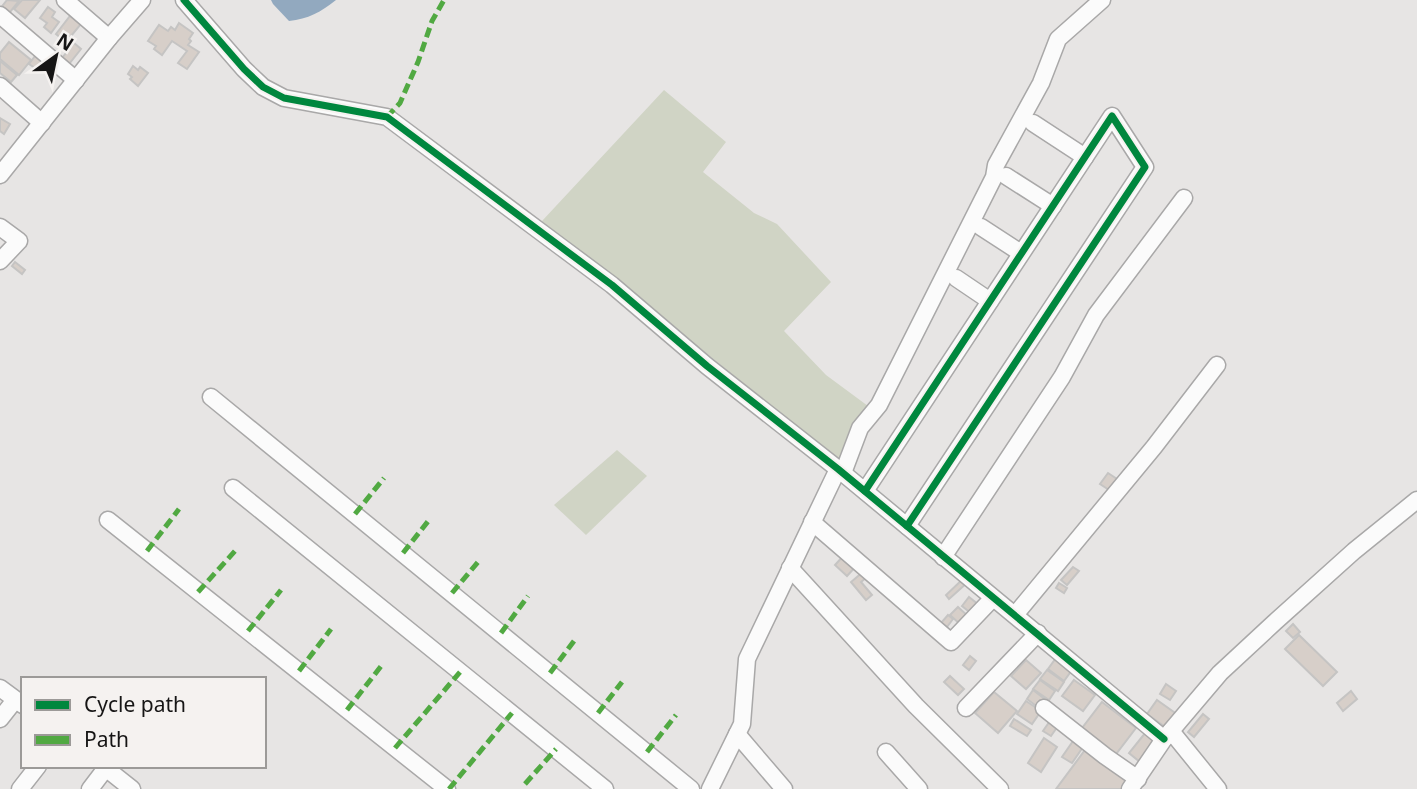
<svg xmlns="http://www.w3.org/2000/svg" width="1417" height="789" font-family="'Noto Sans',sans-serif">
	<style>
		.green { fill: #d0d4c5 }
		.water { fill: #92a9bf }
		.building { fill: #d7cfc9; stroke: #c5c4c3; stroke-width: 2 }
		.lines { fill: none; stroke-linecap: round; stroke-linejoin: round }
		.minor-casing { stroke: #a9a8a8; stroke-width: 19 }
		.minor { stroke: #fbfbfb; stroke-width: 16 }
		.quiet { stroke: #51a942; stroke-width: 5; stroke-dasharray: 10 5; stroke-linecap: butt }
		.cycleway-casing { stroke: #f5f2f0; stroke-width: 11 }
		.cycleway { stroke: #00873e; stroke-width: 7 }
	</style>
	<rect width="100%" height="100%" fill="#e7e5e4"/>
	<g class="green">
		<polygon points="664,90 726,142 703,172 754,213 777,224 831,282 784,331 826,375 868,406 853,430 840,461 542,221"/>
		<polygon points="617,450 647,476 586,535 554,505"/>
	</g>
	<path class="water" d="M 271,0 L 336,0 C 321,12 308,19 289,21 L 273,4 Z"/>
	<g class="building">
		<polygon points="7,0 19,1 6,17 0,9"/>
		<polygon points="22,0 40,0 25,18 14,9"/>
		<polygon points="48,7 55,12 52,17 59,22 51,33 44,27 47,23 40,18"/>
		<polygon points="70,16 81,24 66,42 56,34"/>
		<polygon points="179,23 193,33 189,39 191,41 188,45 199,52 187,69 178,63 187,51 172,41 162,55 154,49 156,46 148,41 159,25 168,31 171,27 175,30"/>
		<polygon points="9,42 31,60 19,75 0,59 0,53"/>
		<polygon points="74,43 81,49 69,64 62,58"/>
		<polygon points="35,56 44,62 38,70 29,64"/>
		<polygon points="0,61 17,75 11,82 0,73"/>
		<polygon points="133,66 138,70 140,67 148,73 138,86 130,79 132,77 128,74"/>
		<polygon points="0,118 10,124 4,134 0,131"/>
		<polygon points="15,262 25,270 22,274 12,266"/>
		<polygon points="1108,473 1117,479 1109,490 1100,484"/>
		<polygon points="845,554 857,565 847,576 835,565"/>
		<polygon points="1073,567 1079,571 1067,585 1061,580"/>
		<polygon points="864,571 868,576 861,582 872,595 866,600 851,582"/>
		<polygon points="964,578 968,582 949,599 946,595"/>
		<polygon points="1059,583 1067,588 1064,593 1056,588"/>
		<polygon points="969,597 979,605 972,614 962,606"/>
		<polygon points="958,607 969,617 961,625 950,615"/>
		<polygon points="948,615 953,619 947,627 941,623"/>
		<polygon points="1293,624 1300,632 1293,638 1286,631"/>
		<polygon points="1299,635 1337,672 1323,686 1285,649"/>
		<polygon points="970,656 976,661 969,670 963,665"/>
		<polygon points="1056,658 1072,670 1064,681 1048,669"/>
		<polygon points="1026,660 1041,673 1026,689 1011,676"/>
		<polygon points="1047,670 1064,682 1058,691 1040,679"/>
		<polygon points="950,676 964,689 958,695 944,682"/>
		<polygon points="1040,680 1055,691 1049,700 1033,689"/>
		<polygon points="1074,680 1095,695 1083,711 1062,696"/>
		<polygon points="1166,684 1176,691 1170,700 1160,694"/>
		<polygon points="1033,690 1046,700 1039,708 1027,699"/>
		<polygon points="1351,691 1357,699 1343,711 1337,703"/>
		<polygon points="994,692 1017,711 998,733 975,713"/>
		<polygon points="1157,700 1178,715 1168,729 1147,714"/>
		<polygon points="1026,701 1041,711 1032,724 1017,714"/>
		<polygon points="1102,702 1136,728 1113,758 1079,732"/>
		<polygon points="1203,714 1209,719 1194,737 1188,732"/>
		<polygon points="1052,718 1060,723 1051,736 1043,731"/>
		<polygon points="1014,719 1031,730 1027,736 1010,726"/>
		<polygon points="1146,732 1158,741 1140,762 1129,753"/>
		<polygon points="1044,738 1057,747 1041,772 1028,763"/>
		<polygon points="1073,741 1083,747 1072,763 1062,757"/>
		<polygon points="1085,750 1132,785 1128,789 1056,789"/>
	</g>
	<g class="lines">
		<defs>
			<g id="minor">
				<polyline points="65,0 109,38"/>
				<polyline points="184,0 244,69 263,87 284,98 387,117 561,247 612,285 707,366 838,469 1164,739"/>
				<polyline points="0,15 76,80"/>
				<polyline points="0,86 42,123"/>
				<polyline points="1033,123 1085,157"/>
				<polyline points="0,175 109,38 142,0"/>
				<polyline points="1006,176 1053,206"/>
				<polyline points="0,227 19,241 0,261"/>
				<polyline points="981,227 1021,253"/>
				<polyline points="956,278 990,301"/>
				<polyline points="211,397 691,789"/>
				<polyline points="843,473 860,428 879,405 994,177 996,165 1041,83 1058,39 1102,0"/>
				<polyline points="233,488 605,789"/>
				<polyline points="865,491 1112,116 1145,167 907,526"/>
				<polyline points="108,520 447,789"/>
				<polyline points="812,522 951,642 993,598"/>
				<polyline points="943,557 1062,377 1096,315 1184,198"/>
				<polyline points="790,568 916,706 1000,789"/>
				<polyline points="1015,615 1154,447 1217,365"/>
				<polyline points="0,688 23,705"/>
				<polyline points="966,708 1038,633"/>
				<polyline points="1044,708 1105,756 1138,779"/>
				<polyline points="0,719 15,700"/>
				<polyline points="1171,731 1218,789"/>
				<polyline points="737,734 784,789"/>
				<polyline points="886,752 919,789"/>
				<polyline points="103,766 132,789"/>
				<polyline points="20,789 38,766"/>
				<polyline points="90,789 106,768"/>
				<polyline points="710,789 742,724 747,659 838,469"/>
				<polyline points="1130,789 1164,739 1220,673 1275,622 1354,551 1417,500"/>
			</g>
		</defs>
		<use href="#minor" class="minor-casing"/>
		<use href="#minor" class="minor"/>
		<g class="quiet">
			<polyline points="387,117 400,103 418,62 432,21 444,0"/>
			<polyline points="355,514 384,478"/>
			<polyline points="147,551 179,509"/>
			<polyline points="403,553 429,520"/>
			<polyline points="198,592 235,551"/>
			<polyline points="452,593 478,562"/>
			<polyline points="248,631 281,590"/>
			<polyline points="501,633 528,596"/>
			<polyline points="299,671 331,629"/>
			<polyline points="550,673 577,637"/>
			<polyline points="347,710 382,665"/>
			<polyline points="598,713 622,682"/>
			<polyline points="395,748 460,672"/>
			<polyline points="647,752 676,715"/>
			<polyline points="525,784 556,749"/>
			<polyline points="449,789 512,713"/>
		</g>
		<defs>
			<g id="cycleway">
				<polyline points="184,0 244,69 263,87 284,98 387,117 561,247 612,285 707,366 838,469 1164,739"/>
				<polyline points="865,491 1112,116 1145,167 907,526"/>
			</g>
		</defs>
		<use href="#cycleway" class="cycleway-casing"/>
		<use href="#cycleway" class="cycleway"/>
	</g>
	<rect x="21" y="677" width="245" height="91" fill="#f5f2f0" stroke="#9c9a98" stroke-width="2"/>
	<rect x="35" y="700" width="35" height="10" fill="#00873e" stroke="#9c9a98" stroke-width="2"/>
	<text x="84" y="712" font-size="21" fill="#161515">Cycle path</text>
	<rect x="35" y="735" width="35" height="10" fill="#51a942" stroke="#9c9a98" stroke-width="2"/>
	<text x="84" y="747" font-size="21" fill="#161515">Path</text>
	<g transform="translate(56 56) rotate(33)" stroke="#f5f2f0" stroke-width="5" paint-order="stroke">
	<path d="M0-5L12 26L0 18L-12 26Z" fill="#161515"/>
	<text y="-10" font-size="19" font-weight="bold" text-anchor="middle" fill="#161515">N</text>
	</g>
</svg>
